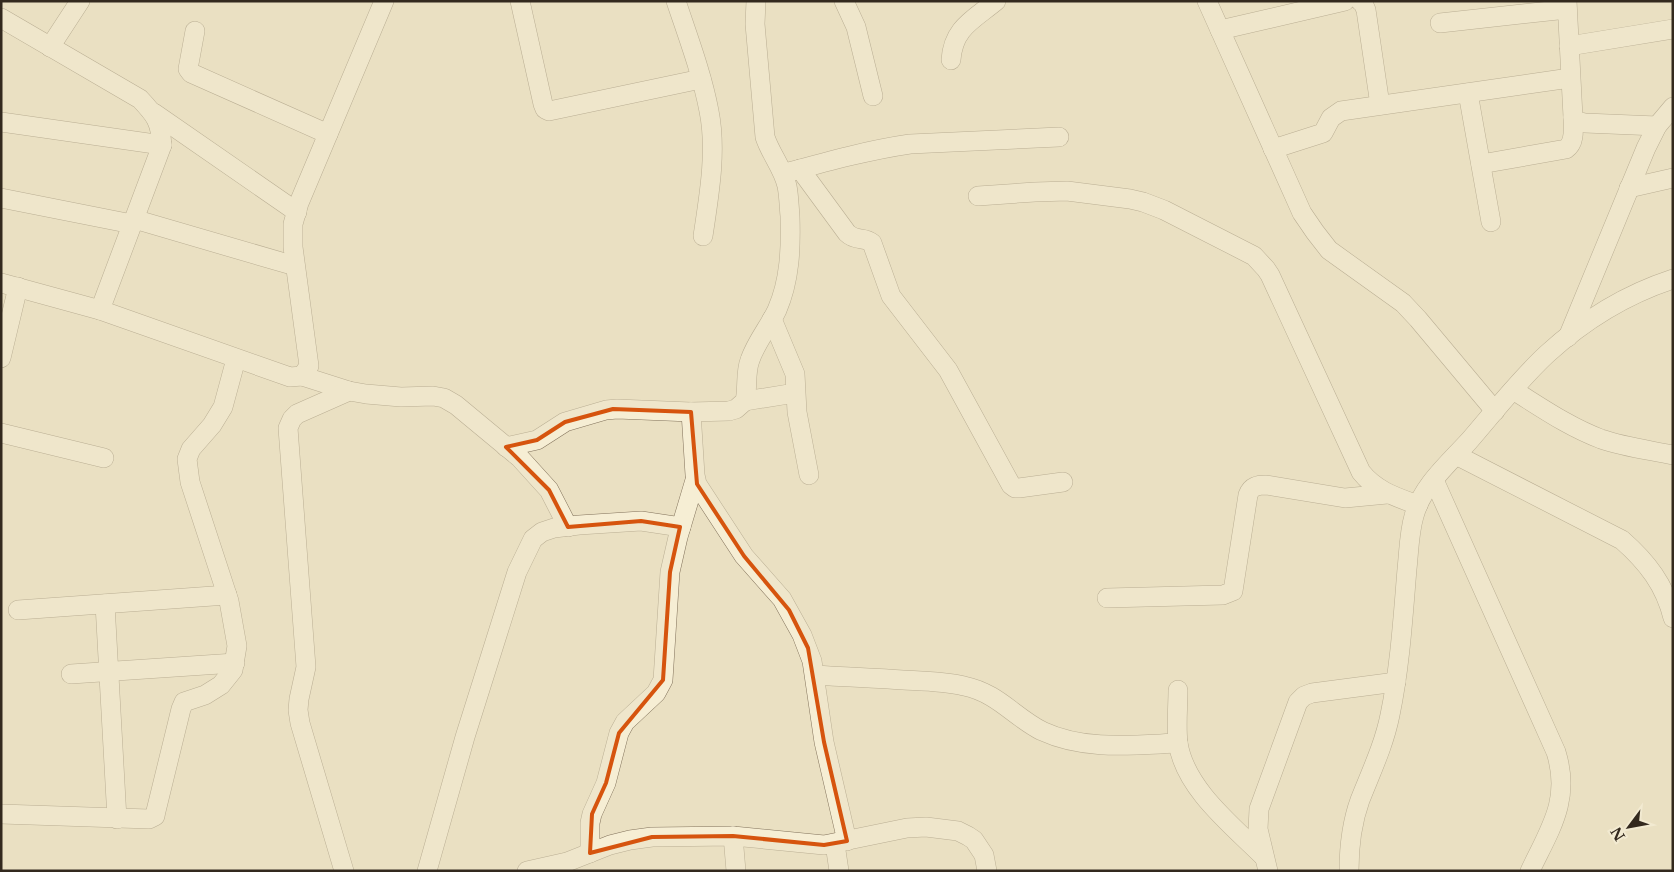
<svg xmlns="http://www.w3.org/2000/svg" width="1674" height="872" font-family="'Libre Baskerville',serif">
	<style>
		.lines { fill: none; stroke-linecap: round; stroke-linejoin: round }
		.minor-casing { stroke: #82725b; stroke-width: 20 }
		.minor { stroke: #f6eed4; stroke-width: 19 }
		.marked { fill: none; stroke: #d6540e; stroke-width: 4; stroke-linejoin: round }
	</style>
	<rect width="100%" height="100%" fill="#eae0c2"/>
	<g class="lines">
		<defs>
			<g id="minor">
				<polyline points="520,1 543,104 545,109 549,111 701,79"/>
				<path d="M 676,1 C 688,37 702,74 709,111 C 717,151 709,196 703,236"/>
				<polyline points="844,1 856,27 873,96"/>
				<polyline points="1207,1 1302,213 1315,232 1329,250 1403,303 1418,319 1495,411"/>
				<polyline points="1360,1 1363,3 1366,10 1380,105"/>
				<polyline points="1567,1 1573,117 1576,121 1585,123 1657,126"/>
				<path d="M 1,18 L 140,99 C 156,116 160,121 162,145 L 100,310"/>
				<polyline points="1440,23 1567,9"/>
				<polyline points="1220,30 1345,1"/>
				<polyline points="195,31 188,69 191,73 328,134"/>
				<polyline points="1569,46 1673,29"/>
				<polyline points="50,47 80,1"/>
				<path d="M 951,60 C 953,28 973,20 996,1"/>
				<polyline points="1468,93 1491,222"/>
				<polyline points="154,113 297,212"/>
				<polyline points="1,122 162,145"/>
				<polyline points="1273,149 1323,133 1331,118 1341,111 1570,78"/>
				<path d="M 1481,164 L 1566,149 C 1576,142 1573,127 1573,117"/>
				<path d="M 800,169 L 847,233 C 856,242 864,236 872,243 L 891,296 L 948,370 L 1011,485 L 1015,488 L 1019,488 L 1063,482"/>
				<path d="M 789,172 C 829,161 869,150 910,144 L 1059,137"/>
				<polyline points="1629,188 1673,178"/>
				<path d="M 978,196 L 1035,192 L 1067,191 L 1130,199 L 1143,202 L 1164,210 L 1254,256 L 1266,269 L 1270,275 L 1361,472 C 1376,491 1396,497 1418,505"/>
				<polyline points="1,198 132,224"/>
				<polyline points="134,219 295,266"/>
				<polyline points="1,283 100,310 290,377 302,376 309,366 293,247 293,224 299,203 384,1"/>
				<polyline points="772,319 795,374 797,412 809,475"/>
				<polyline points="1568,337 1646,148 1657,126 1673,107"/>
				<polyline points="1,358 18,287"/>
				<polyline points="302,376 349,391 366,394 401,397 433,396 444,398 456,405 520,458 549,490 568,527"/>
				<path d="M 1513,390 C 1542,408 1569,427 1601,439 C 1624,447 1649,450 1673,455"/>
				<polyline points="745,401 795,393"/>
				<polyline points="691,412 695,475 697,484 744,556 782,599 802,635 812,661 824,742 847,841"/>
				<polyline points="1,433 104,458"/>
				<path d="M 506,447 L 537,440 L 565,422 L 606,410 L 617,409 L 691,412 L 729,411 L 736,409 L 745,401 C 748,388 745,373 750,360 C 756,342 769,327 777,310 C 790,280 791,248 790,216 C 789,206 789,196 787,186 C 783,168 771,155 765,137 L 755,24 L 756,1"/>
				<path d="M 1456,455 L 1622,540 C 1647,562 1665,585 1673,618"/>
				<path d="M 1434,480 L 1556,752 C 1571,800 1550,829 1530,871"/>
				<path d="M 1107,598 L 1223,595 L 1233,591 L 1248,495 C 1251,486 1258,485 1266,485 L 1345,498 L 1387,494"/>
				<polyline points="105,604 117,819"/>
				<polyline points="18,610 227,595"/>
				<polyline points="71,674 235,663"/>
				<path d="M 815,675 C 844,677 873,678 903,680 C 923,681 944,681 964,686 C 998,693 1014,717 1042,731 C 1085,751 1133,745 1178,743"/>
				<path d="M 1178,690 C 1178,707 1176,726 1178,743 C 1185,789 1233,826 1264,857"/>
				<polyline points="1,814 149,819 155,816 156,811 181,709 184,702 205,695 221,685 233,670 237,646 229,601 190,482 187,459 191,449 212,425 223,407 236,359"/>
				<polyline points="733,836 736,871"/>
				<polyline points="835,844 839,871"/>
				<polyline points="590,853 590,823 592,814 606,783 619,733 625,722 656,693 663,680 670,572 678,537 695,480"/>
				<polyline points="344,871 300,723 298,710 299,699 306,667 288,428 292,419 297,414 349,391"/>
				<polyline points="427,871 465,737 517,572 533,539 542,532 554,528 579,525 641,521 681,527"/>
				<polyline points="527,871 567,862 610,845 630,840 652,837 733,836 824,845 907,828 926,827 958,831 968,836 974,840 984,855 987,871"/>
				<polyline points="1268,871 1258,829 1259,809 1298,702 1304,696 1312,693 1396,682"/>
				<path d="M 1349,871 C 1349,848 1352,822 1360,800 C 1371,772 1384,745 1390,715 C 1400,667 1403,617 1407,569 C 1409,551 1409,533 1414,516 C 1422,486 1449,463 1469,441 C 1494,412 1519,380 1547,354 C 1583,321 1627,294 1673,279"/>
			</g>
		</defs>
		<use href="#minor" class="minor-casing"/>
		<use href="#minor" class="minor"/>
	</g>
	<path d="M0 0H1674V872H0ZM 613,409 L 691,412 L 697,484 L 744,556 L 789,610 L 808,648 L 824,742 L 847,841 L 824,845 L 733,836 L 652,837 L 590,853 L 592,814 L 606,783 L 619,733 L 663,680 L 670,572 L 680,527 L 641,521 L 568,527 L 549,490 L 506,447 L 537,440 L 565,422 Z" fill="#eae0c2" fill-opacity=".55" fill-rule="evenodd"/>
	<path class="marked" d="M 613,409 L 691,412 L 697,484 L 744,556 L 789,610 L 808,648 L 824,742 L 847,841 L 824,845 L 733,836 L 652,837 L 590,853 L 592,814 L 606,783 L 619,733 L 663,680 L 670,572 L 680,527 L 641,521 L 568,527 L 549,490 L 506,447 L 537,440 L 565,422 Z"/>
	<rect width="1674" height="872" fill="none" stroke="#33291e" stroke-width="5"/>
	<g transform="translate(1629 827) rotate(238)" stroke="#f2ead1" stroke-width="4" paint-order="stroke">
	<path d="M0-4L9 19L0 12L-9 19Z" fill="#33291e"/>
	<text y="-8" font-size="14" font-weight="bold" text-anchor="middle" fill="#33291e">N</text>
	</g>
</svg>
